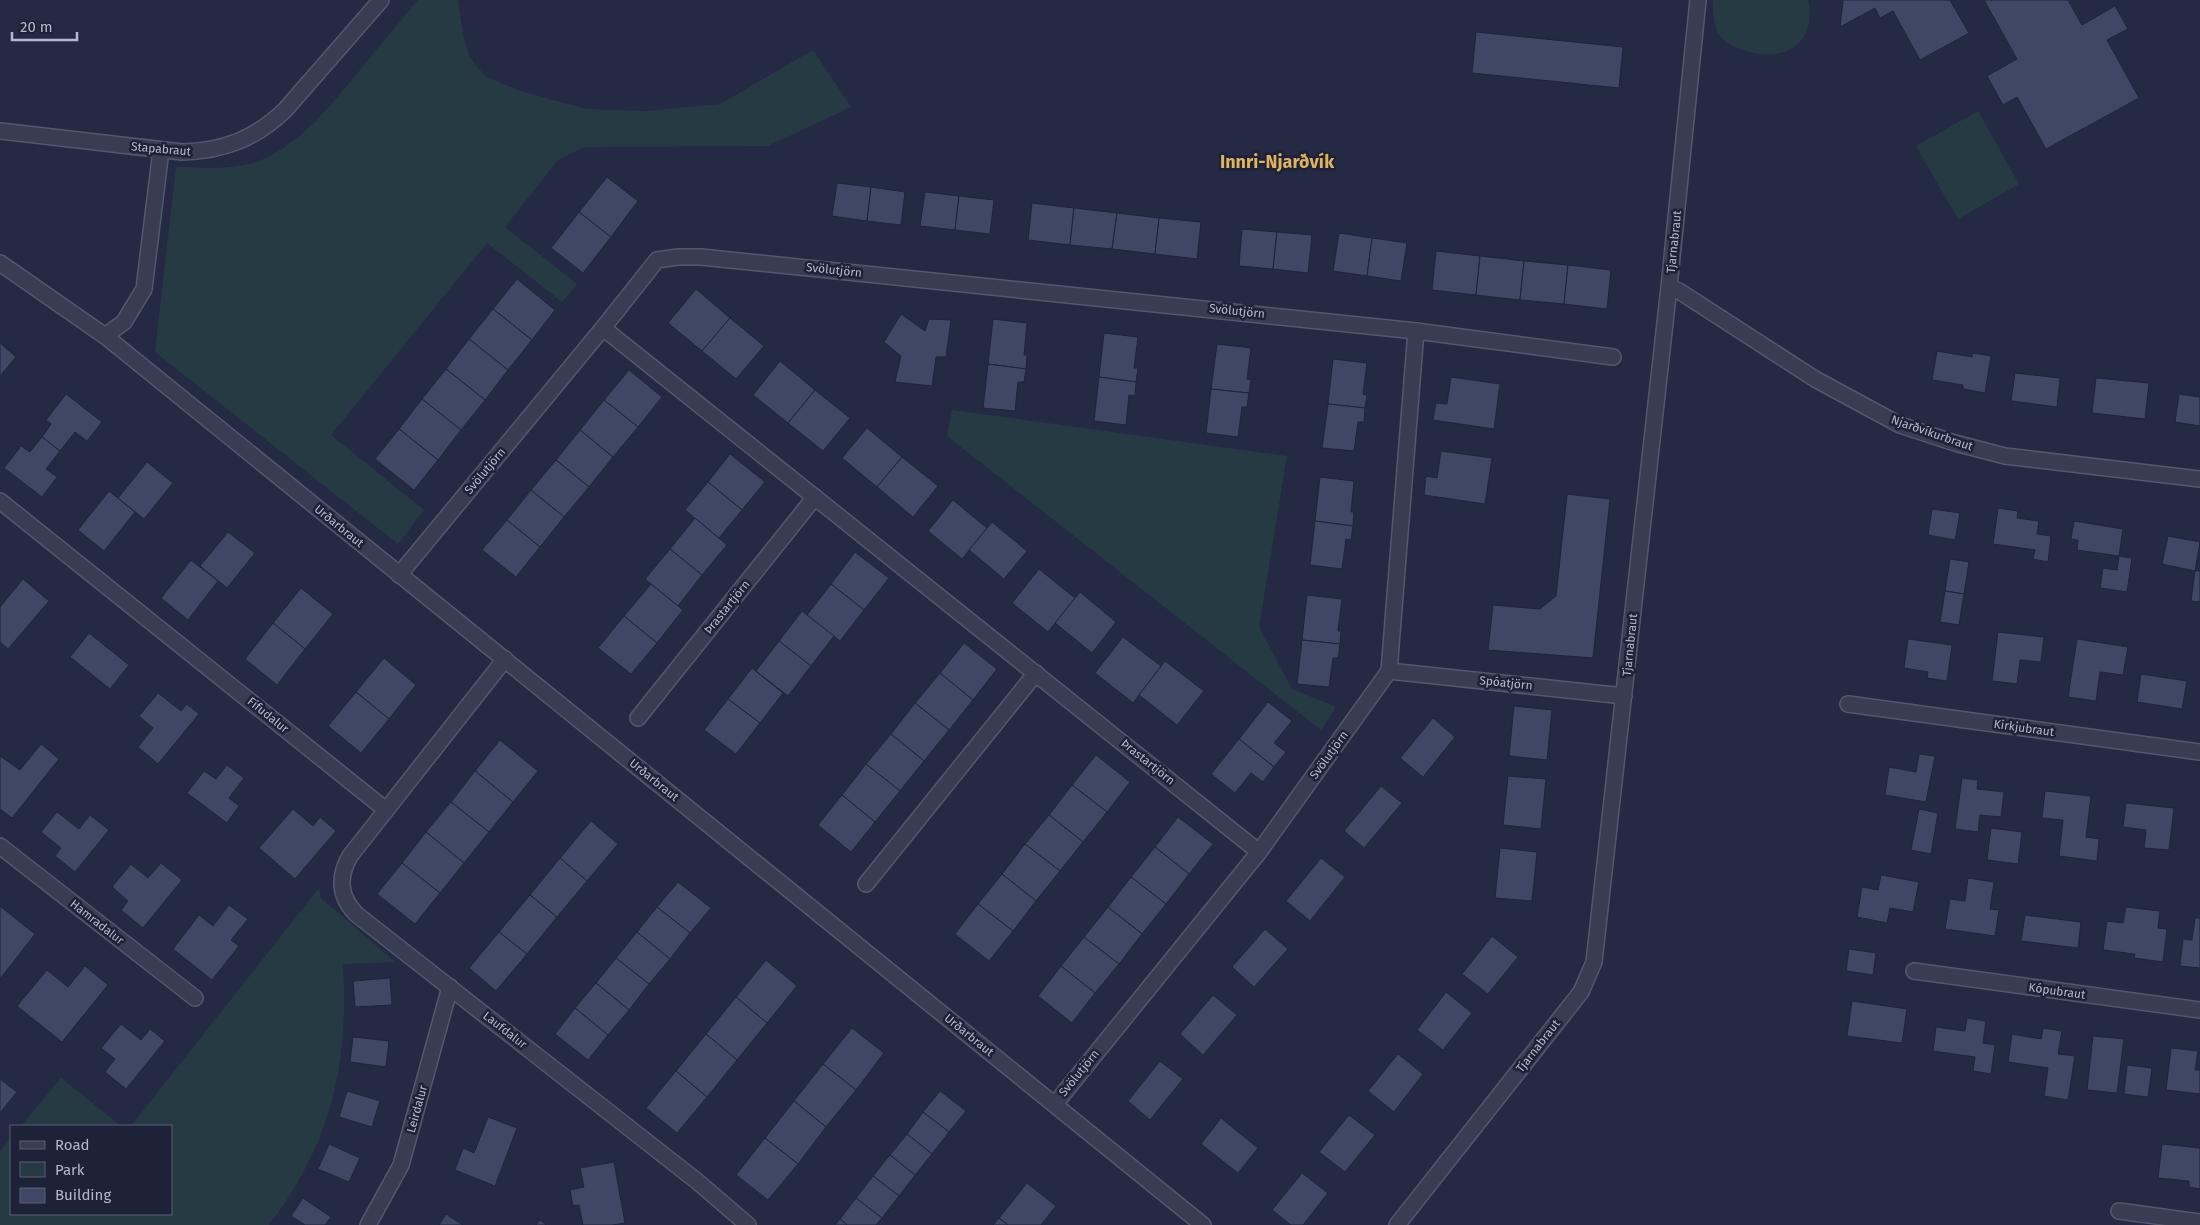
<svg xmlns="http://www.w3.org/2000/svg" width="2200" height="1225" font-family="'Fira Sans',sans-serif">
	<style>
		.green { fill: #263a44 }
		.building { fill: #404764; stroke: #1f243a }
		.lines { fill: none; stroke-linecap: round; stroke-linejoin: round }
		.minor-casing { stroke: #53586d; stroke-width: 18 }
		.minor { stroke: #383d53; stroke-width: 15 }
		.labels { text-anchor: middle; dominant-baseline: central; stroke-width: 5; stroke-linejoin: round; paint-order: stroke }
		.street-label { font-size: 12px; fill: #b5b9cd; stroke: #1d2238 }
		.district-label { font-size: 18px; font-weight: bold; fill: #dfb25e; stroke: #1d2238 }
	</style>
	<rect width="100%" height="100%" fill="#242a43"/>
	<g class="green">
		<path d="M 418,0 L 458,0 L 463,34 L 468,53 L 476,66 L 487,77 L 520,91 L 587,109 L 647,111 L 720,104 L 813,50 L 851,107 L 768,146 L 584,147 L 558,160 L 505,227 L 577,284 L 562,302 L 487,243 L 331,435 L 424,510 L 398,544 L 155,352 L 176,167 C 203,167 233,171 259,161 C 302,143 331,105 360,70 C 379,47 398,23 418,0 Z"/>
		<path d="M 1713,0 L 1808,0 C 1818,46 1780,65 1741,49 C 1735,47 1725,43 1721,37 C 1713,28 1713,11 1713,0 Z"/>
		<polygon points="1978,111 2019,184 1958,219 1916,146"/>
		<polygon points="952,410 1287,456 1259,627 1292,689 1336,707 1321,730 947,436"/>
		<path d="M 319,888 L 321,898 L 395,962 L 343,964 C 349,1065 331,1144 269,1225 L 0,1225 L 0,1151 L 11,1138 L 11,1214 L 171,1214 L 171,1126 L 131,1126 Z"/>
		<polygon points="61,1078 121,1126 21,1126"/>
	</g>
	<g class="building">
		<polygon points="1843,0 1950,0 1969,33 1920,60 1893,11 1880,18 1875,8 1840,27"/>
		<polygon points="1984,0 2068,0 2082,25 2115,6 2128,29 2107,40 2139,98 2046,149 2017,97 2003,105 1987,76 2017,59"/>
		<polygon points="1476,32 1623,47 1619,88 1472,73"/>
		<polygon points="607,177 638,201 611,237 579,212"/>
		<polygon points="837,183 871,187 867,221 832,216"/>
		<polygon points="871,187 905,192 901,225 867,221"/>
		<polygon points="925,192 959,196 955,230 920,226"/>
		<polygon points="959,196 994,200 990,234 955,230"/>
		<polygon points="1032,203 1074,208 1070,245 1028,240"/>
		<polygon points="1074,208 1117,213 1112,249 1070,245"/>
		<polygon points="579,212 611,237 583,273 551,248"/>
		<polygon points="1117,213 1159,218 1155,254 1112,249"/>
		<polygon points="1159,218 1201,222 1197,259 1155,254"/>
		<polygon points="1242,229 1277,232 1273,269 1239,266"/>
		<polygon points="1277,232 1312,235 1308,273 1273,269"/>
		<polygon points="1339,233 1372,238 1367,276 1333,271"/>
		<polygon points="1372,238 1407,243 1401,281 1367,276"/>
		<polygon points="1436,251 1480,256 1476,295 1432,290"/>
		<polygon points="1480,256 1524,261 1520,300 1476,295"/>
		<polygon points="1524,261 1568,265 1564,304 1520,300"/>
		<polygon points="1568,265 1611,270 1607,309 1564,304"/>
		<polygon points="517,279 555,310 532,340 493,309"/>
		<polygon points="696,289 730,318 702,351 668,323"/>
		<polygon points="493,309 532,340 508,370 469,339"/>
		<polygon points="901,314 925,331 929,319 951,320 946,357 936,357 932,386 895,382 901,356 884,342"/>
		<polygon points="730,318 764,346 736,379 702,351"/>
		<polygon points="993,319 1027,323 1024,355 1027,355 1026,369 988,364"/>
		<polygon points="1104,333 1138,337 1134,368 1138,368 1136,382 1099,377"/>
		<polygon points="469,339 508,370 485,400 446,369"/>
		<polygon points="0,343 16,357 0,376"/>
		<polygon points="1217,344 1251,348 1247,379 1251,380 1249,393 1211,389"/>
		<polygon points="1937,351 1972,357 1973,353 1991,356 1985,393 1963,389 1963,385 1932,380"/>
		<polygon points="1333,359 1367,363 1363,394 1367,395 1365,408 1328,404"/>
		<polygon points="780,361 815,390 788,423 753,395"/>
		<polygon points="988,364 1026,369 1024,382 1018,382 1015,411 983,408"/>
		<polygon points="446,369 485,400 461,430 422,399"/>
		<polygon points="629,370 662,397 638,427 604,400"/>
		<polygon points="2015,373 2060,378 2057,407 2011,401"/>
		<polygon points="1099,377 1136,382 1135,396 1129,395 1126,425 1094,421"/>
		<polygon points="1451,377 1500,384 1494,429 1433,420 1436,403 1447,404"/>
		<polygon points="2096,378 2149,383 2145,419 2092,413"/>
		<polygon points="1211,389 1249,393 1247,407 1242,407 1238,437 1206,433"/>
		<polygon points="815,390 850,418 823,451 788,423"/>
		<polygon points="66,394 102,422 87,441 75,432 60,451 42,437 51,424 46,420"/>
		<polygon points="2179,394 2200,397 2200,426 2175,422"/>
		<polygon points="422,399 461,430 438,460 399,429"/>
		<polygon points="604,400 638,427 613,457 580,430"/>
		<polygon points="1328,404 1365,408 1364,422 1358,422 1354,451 1322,448"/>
		<polygon points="867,428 902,457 877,487 842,458"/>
		<polygon points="399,429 438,460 414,490 375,459"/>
		<polygon points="580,430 613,457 589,487 556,460"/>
		<polygon points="42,437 60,451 46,469 57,477 42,497 4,468 21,446 30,452"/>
		<polygon points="1441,451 1492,458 1485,504 1424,495 1426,476 1437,478"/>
		<polygon points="730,454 765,482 742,510 708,482"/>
		<polygon points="902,457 938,486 913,517 877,487"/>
		<polygon points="556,460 589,487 564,517 531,490"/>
		<polygon points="147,462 173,483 144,519 118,498"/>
		<polygon points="1320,477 1354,481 1351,512 1354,512 1353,526 1315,521"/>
		<polygon points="708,482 742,510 719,538 685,510"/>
		<polygon points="531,490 564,517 540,547 507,520"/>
		<polygon points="109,491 135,512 104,551 78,530"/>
		<polygon points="1567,494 1610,499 1593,658 1488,650 1493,605 1540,609 1556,596"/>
		<polygon points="953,500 987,528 962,559 928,531"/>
		<polygon points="1998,508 2018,511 2017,518 2039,521 2037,534 2051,536 2048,562 2033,559 2035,550 1993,544"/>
		<polygon points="1932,509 1960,513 1955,540 1928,535"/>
		<polygon points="695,518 727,545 702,575 670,549"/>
		<polygon points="507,520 540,547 516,577 482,550"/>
		<polygon points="1315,521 1353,526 1351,540 1346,539 1342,569 1310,565"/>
		<polygon points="2074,521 2123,529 2119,556 2077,550 2078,540 2071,539"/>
		<polygon points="992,522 1027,551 1004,579 969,550"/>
		<polygon points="228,532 255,553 227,588 200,566"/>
		<polygon points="2168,536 2200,542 2195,571 2162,564"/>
		<polygon points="670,549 702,575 678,606 645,579"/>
		<polygon points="855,552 889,578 864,610 831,584"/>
		<polygon points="2119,556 2132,558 2127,592 2100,588 2103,568 2117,570"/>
		<polygon points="1950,559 1969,562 1964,594 1945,591"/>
		<polygon points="191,560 218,581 188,620 161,598"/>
		<polygon points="1039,569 1075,598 1048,632 1012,603"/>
		<polygon points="2195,571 2200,571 2200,602 2191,601"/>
		<polygon points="23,579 49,601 8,649 0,642 0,607"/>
		<polygon points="651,584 683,610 657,643 624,616"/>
		<polygon points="831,584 864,610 840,641 807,615"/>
		<polygon points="301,588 333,614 305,649 273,623"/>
		<polygon points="1945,591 1964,594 1959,625 1940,622"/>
		<polygon points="1080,592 1116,622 1092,653 1055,623"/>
		<polygon points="1307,595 1342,599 1338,631 1341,631 1340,644 1302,640"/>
		<polygon points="802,611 834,636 811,666 779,641"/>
		<polygon points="624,616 657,643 631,674 598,648"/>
		<polygon points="273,623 305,649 277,685 245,659"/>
		<polygon points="1998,632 2044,637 2041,662 2020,660 2017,684 1992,681"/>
		<polygon points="89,633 129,665 110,689 70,657"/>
		<polygon points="1123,637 1161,666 1133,703 1095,673"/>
		<polygon points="1908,639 1952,645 1947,681 1927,678 1928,672 1904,668"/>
		<polygon points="2077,639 2128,647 2123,675 2100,672 2096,701 2068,697"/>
		<polygon points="1302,640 1340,644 1338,658 1333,658 1329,687 1297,684"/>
		<polygon points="779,641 811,666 788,696 756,671"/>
		<polygon points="964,643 997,669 973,700 940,673"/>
		<polygon points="384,658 416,685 389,719 356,692"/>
		<polygon points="1165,661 1204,691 1177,725 1139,695"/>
		<polygon points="752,668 783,693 760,723 728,699"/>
		<polygon points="940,673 973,700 949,730 915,703"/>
		<polygon points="2141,674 2187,681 2182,709 2137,702"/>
		<polygon points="356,692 389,719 361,753 328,726"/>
		<polygon points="158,693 181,711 187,704 199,714 158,764 138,747 153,728 139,716"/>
		<polygon points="728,699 760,723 736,754 704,730"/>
		<polygon points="1268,702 1292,721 1274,743 1286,752 1274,767 1239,739"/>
		<polygon points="915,703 949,730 924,761 891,734"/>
		<polygon points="1514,706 1552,710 1547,760 1509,756"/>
		<polygon points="1433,718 1455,737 1423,777 1400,758"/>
		<polygon points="891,734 924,761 900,791 866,764"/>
		<polygon points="1239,739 1274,767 1263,782 1251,773 1235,793 1211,774"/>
		<polygon points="500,740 538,771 513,802 475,771"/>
		<polygon points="41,744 59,759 12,818 0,809 0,756 20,770"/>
		<polygon points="1919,754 1935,756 1926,802 1885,795 1889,767 1916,772"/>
		<polygon points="1096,755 1130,782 1107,812 1072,785"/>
		<polygon points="866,764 900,791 875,822 842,795"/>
		<polygon points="227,765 244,778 229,798 239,806 227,823 187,793 204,771 216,779"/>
		<polygon points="475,771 513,802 489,832 451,802"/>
		<polygon points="1508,776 1546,779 1541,829 1503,825"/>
		<polygon points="1962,778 1978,780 1977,789 2004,792 2001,817 1980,815 1978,832 1955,829"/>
		<polygon points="1072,785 1107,812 1083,842 1049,815"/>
		<polygon points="1381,786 1402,803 1364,848 1344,831"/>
		<polygon points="2045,791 2091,796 2086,837 2099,839 2097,861 2059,856 2063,820 2042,818"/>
		<polygon points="842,795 875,822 851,852 818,825"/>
		<polygon points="451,802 489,832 464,863 426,832"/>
		<polygon points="2126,803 2174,808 2169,850 2144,848 2146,830 2123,827"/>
		<polygon points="293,809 313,826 320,817 336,831 295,879 259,848"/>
		<polygon points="1919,809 1938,813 1931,854 1911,850"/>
		<polygon points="57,812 79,829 90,815 109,830 75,872 55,856 61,848 41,832"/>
		<polygon points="1049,815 1083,842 1060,871 1025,844"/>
		<polygon points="1178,817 1213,844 1189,874 1155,847"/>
		<polygon points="591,821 618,844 587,881 560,858"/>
		<polygon points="1991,828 2022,832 2018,864 1987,860"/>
		<polygon points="426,832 464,863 440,893 402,863"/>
		<polygon points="1025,844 1060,871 1036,901 1002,874"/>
		<polygon points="1155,847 1189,874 1166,904 1131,877"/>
		<polygon points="1500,848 1537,852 1532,901 1495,898"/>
		<polygon points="560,858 587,881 557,917 530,895"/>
		<polygon points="1321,858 1345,877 1310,921 1286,901"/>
		<polygon points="161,863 182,880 143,928 121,910 128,901 112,887 131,864 148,878"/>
		<polygon points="402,863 440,893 415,924 377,894"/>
		<polygon points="1002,874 1036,901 1013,931 978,904"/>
		<polygon points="1881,875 1919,882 1913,912 1890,908 1887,923 1857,917 1862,887 1878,890"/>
		<polygon points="1131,877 1166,904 1142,934 1108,907"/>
		<polygon points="1968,878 1994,882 1990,909 1999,910 1995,936 1945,929 1950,899 1965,901"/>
		<polygon points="678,882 711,908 690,933 657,907"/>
		<polygon points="530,895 557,917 527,954 499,932"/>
		<polygon points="978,904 1013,931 989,961 955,934"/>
		<polygon points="229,905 248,919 231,940 239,946 212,980 173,949 199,915 213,926"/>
		<polygon points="0,906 35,934 0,979"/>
		<polygon points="657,907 690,933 670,959 637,932"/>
		<polygon points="1108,907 1142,934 1119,964 1084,937"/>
		<polygon points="2126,907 2160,911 2158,928 2167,929 2163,962 2134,958 2135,954 2103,950 2107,921 2123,923"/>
		<polygon points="2025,915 2081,922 2078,948 2021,941"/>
		<polygon points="2195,918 2200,918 2200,968 2180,966 2183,939 2192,940"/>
		<polygon points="1265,929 1288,949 1254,987 1232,967"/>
		<polygon points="499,932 527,954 496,991 469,968"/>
		<polygon points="637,932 670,959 649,984 616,958"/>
		<polygon points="1492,936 1518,957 1488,994 1462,974"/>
		<polygon points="1084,937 1119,964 1095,993 1061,966"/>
		<polygon points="1849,949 1876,953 1873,975 1846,971"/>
		<polygon points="616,958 649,984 629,1010 596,983"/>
		<polygon points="766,960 797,986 767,1023 736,997"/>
		<polygon points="85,966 108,985 62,1042 17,1006 47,970 68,987"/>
		<polygon points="1061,966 1095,993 1072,1023 1038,996"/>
		<polygon points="390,978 392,1005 355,1007 353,981"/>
		<polygon points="596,983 629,1010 608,1035 575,1008"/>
		<polygon points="1446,992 1472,1013 1443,1050 1417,1030"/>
		<polygon points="1213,995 1237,1015 1203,1055 1180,1034"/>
		<polygon points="736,997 767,1023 737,1060 706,1034"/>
		<polygon points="1852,1001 1907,1009 1902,1043 1847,1036"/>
		<polygon points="575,1008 608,1035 588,1060 555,1034"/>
		<polygon points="1967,1018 1986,1021 1983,1043 1995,1045 1991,1074 1973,1071 1975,1057 1933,1051 1936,1027 1965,1031"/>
		<polygon points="121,1024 141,1040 150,1029 165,1041 126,1089 105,1072 115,1059 101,1048"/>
		<polygon points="852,1028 884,1053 856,1090 823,1064"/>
		<polygon points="2043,1028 2062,1031 2058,1054 2075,1056 2068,1100 2044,1096 2048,1068 2008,1062 2012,1034 2041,1039"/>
		<polygon points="706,1034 737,1060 707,1097 676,1071"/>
		<polygon points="2093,1036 2124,1039 2117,1093 2087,1090"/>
		<polygon points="353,1037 389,1041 386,1067 350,1062"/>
		<polygon points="2171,1048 2198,1051 2195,1070 2200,1070 2200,1094 2166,1090"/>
		<polygon points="1398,1054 1423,1074 1394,1112 1368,1091"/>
		<polygon points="1160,1061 1183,1079 1150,1120 1128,1101"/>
		<polygon points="823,1064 856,1090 826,1127 794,1101"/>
		<polygon points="2127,1065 2152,1068 2148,1097 2124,1094"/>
		<polygon points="676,1071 707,1097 677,1133 646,1108"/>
		<polygon points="0,1079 17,1092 0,1113"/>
		<polygon points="347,1091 380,1101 372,1127 339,1117"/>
		<polygon points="940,1091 966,1111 949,1132 923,1112"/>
		<polygon points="794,1101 826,1127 798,1164 765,1138"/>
		<polygon points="923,1112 949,1132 932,1154 907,1134"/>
		<polygon points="1349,1115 1375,1135 1345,1172 1319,1152"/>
		<polygon points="488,1117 517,1128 495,1186 455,1170 463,1148 474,1153"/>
		<polygon points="1221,1118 1258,1148 1238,1173 1201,1144"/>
		<polygon points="907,1134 932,1154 915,1175 890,1155"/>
		<polygon points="765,1138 798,1164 768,1200 736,1175"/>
		<polygon points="329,1144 360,1158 349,1182 318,1169"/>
		<polygon points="2162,1144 2200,1148 2200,1189 2189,1187 2189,1181 2158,1178"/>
		<polygon points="890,1155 915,1175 899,1196 873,1176"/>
		<polygon points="614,1162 625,1223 612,1225 583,1225 579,1205 573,1206 570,1190 584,1187 580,1168"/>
		<polygon points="1302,1173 1328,1193 1303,1225 1291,1225 1272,1210"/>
		<polygon points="873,1176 899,1196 882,1218 856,1198"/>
		<polygon points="1027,1183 1056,1206 1041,1225 1008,1225 999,1218"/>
		<polygon points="303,1198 331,1217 325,1225 305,1225 291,1216"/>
		<polygon points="856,1198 882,1218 876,1225 847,1225 840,1219"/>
		<polygon points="446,1214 463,1225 439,1225"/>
		<polygon points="999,1218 1008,1225 993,1225"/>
		<polygon points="840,1219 847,1225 835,1225"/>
		<polygon points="540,1220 546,1225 536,1225"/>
	</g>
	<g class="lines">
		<defs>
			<g id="minor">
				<path d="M 0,131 L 182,152 C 223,151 255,139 285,110 L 381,0"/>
				<polyline points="0,263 105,336 1203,1225"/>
				<polyline points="1669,287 1679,291 1815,379 1900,425 1955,443 2005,456 2200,479"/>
				<polyline points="603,328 1259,852"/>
				<polyline points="105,336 124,322 144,289 161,150"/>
				<polyline points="0,501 386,810"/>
				<polyline points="399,575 603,328 657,260 678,257 701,257 1416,331"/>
				<path d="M 505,659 L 350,856 C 338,877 339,896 356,914 L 698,1182 L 748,1225"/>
				<polyline points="1389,671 1624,696"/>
				<polyline points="1848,704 2200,752"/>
				<polyline points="638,718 815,497"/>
				<polyline points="0,846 195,998"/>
				<polyline points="866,884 1036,673"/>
				<polyline points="1914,971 2200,1010"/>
				<polyline points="1055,1104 1259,852 1389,671 1416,331 1613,357"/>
				<polyline points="2119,1211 2200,1222"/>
				<polyline points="368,1225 401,1165 450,987"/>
				<polyline points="1397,1225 1581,992 1594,962 1669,287 1698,0"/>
			</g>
		</defs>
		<use href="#minor" class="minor-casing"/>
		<use href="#minor" class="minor"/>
	</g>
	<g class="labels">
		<g class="street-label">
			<text transform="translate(161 149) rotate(5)">Stapabraut</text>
			<text transform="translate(1674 242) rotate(-84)">Tjarnabraut</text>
			<text transform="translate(834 270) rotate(6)">Svölutjörn</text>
			<text transform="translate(1237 311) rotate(6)">Svölutjörn</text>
			<text transform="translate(1932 433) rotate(19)">Njarðvíkurbraut</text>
			<text transform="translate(485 471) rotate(-50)">Svölutjörn</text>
			<text transform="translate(339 526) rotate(39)">Urðarbraut</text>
			<text transform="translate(727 607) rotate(-51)">Þrastartjörn</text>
			<text transform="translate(1630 645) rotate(-84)">Tjarnabraut</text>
			<text transform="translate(1506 683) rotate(6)">Spóatjörn</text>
			<text transform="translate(268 715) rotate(39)">Fífudalur</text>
			<text transform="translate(2024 728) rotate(8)">Kirkjubraut</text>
			<text transform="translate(1329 755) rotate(-54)">Svölutjörn</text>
			<text transform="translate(1148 762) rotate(39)">Þrastartjörn</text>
			<text transform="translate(654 780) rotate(39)">Urðarbraut</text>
			<text transform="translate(97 922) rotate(38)">Hamradalur</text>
			<text transform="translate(2057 991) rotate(8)">Kópubraut</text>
			<text transform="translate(505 1030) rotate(38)">Laufdalur</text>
			<text transform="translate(969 1035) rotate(39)">Urðarbraut</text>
			<text transform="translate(1538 1046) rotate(-52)">Tjarnabraut</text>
			<text transform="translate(1079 1073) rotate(-51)">Svölutjörn</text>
			<text transform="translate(417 1109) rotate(-75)">Leirdalur</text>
		</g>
		<g class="district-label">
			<text x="1277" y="162">Innri-Njarðvík</text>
		</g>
	</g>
	<rect x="10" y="1125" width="162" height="90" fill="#1d2238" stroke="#5a5e74"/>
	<rect x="20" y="1141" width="25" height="8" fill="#383d53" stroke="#5a5e74"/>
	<text x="55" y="1150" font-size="15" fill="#b5b9cd">Road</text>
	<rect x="20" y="1162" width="25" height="15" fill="#263a44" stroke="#5a5e74"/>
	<text x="55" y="1175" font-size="15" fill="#b5b9cd">Park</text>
	<rect x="20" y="1188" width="25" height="15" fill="#404764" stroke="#5a5e74"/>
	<text x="55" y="1200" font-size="15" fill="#b5b9cd">Building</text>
	<path d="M12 32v8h65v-8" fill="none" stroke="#b5b9cd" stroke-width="2.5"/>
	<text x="20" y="32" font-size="15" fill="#b5b9cd" stroke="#1d2238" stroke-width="4" paint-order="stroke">20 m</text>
</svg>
